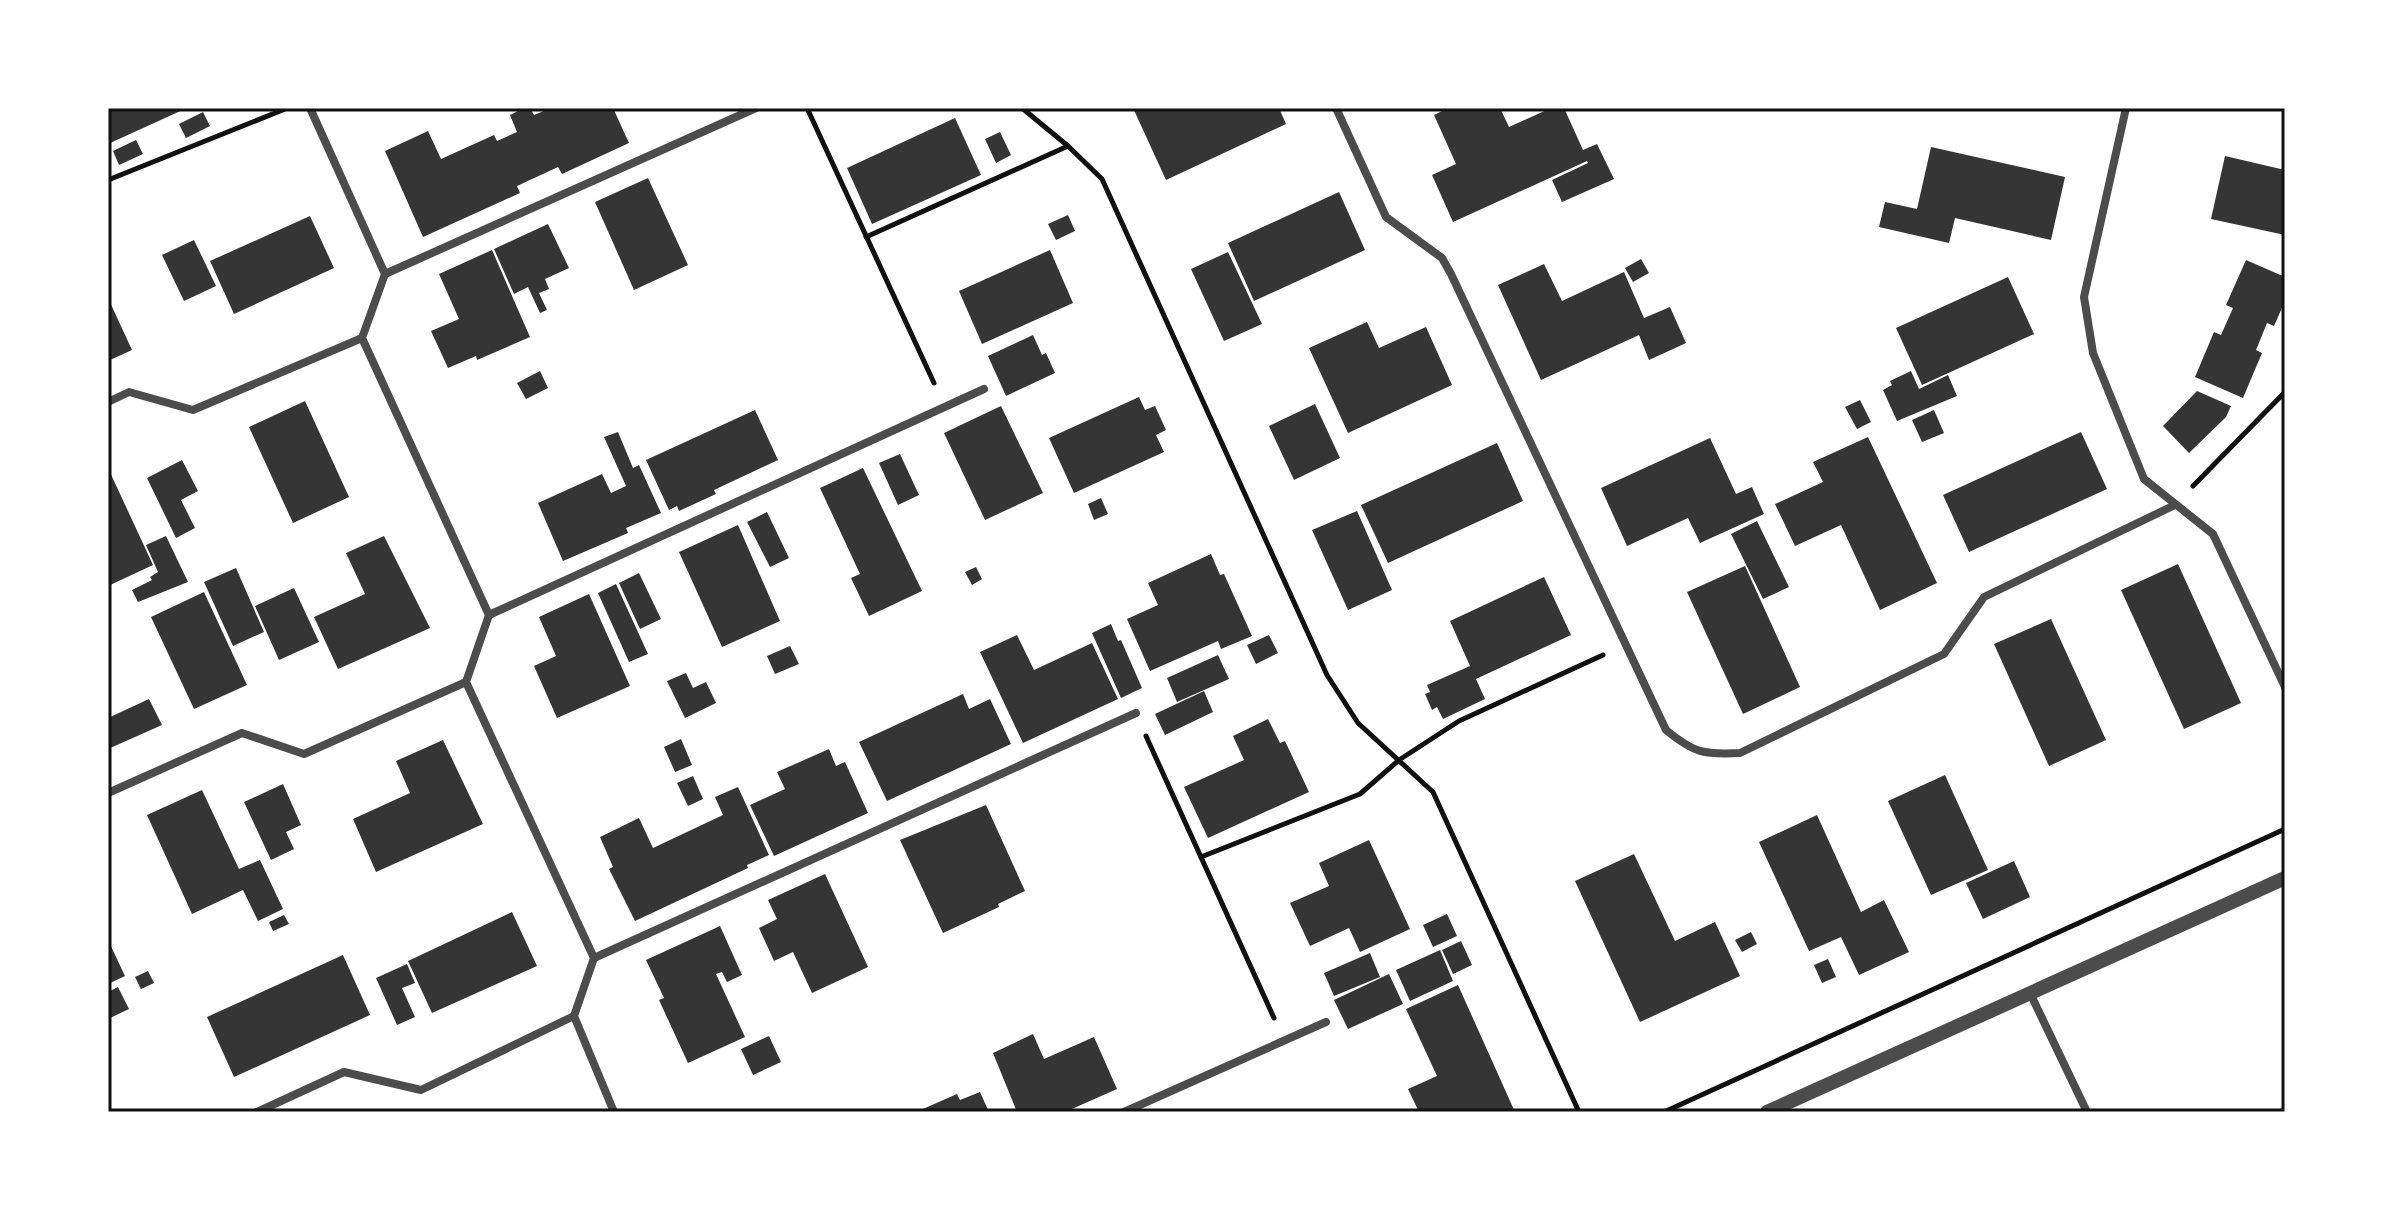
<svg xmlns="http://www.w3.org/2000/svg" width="2393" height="1220" font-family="Rubik,sans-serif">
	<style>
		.building { fill: #353535 }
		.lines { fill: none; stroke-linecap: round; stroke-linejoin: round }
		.path { stroke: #111; stroke-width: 5 }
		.minor { stroke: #4c4c4c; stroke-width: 8 }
		.tertiary { stroke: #4c4c4c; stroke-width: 14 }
		.neatline { fill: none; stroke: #111; stroke-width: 3 }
	</style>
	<rect width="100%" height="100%" fill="#fff"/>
	<g class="building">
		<polygon points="108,108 187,108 108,144"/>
		<polygon points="524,108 530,108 534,115 551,108 613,108 629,143 562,174 558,167 517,186 520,193 423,237 385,151 428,131 441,159 494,135 497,141 517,132 510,115"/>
		<polygon points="1133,108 1279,108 1286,124 1166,180"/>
		<polygon points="1448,108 1500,108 1509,127 1551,108 1564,108 1583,150 1597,144 1614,179 1562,202 1552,180 1588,163 1587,161 1453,222 1432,175 1456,164 1434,115"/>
		<polygon points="203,112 210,126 186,138 179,124"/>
		<polygon points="955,118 981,175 872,224 847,168"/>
		<polygon points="1000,132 1011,155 996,163 985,139"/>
		<polygon points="136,140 143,154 119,165 113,151"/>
		<polygon points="1931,147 2065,177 2051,240 1955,218 1949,243 1879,227 1885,202 1917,209"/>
		<polygon points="2225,156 2285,170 2285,235 2211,219"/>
		<polygon points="648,178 688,265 634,290 595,202"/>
		<polygon points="1339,192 1365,250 1254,301 1228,243"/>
		<polygon points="1068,215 1075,231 1056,240 1048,224"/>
		<polygon points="310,216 334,268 234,314 210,261"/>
		<polygon points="548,224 569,268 545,279 549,289 539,293 547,310 540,313 528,287 514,294 494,249"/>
		<polygon points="194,240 216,286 184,301 162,255"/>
		<polygon points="492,250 530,337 477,360 476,356 448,368 431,331 459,319 439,274"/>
		<polygon points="1050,250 1073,303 982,344 959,291"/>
		<polygon points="1228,252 1262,324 1224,341 1191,269"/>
		<polygon points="1641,259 1649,273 1633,282 1625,268"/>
		<polygon points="2246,260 2285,277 2285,301 2274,326 2267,323 2256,350 2262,353 2243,398 2195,377 2214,332 2221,335 2233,308 2226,305"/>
		<polygon points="1544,264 1562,301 1624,272 1644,318 1670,307 1686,343 1649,360 1639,335 1541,380 1498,285"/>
		<polygon points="2008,277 2034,334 1922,385 1896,328"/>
		<polygon points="108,298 132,350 108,361"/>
		<polygon points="1367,322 1379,348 1426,327 1452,385 1348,433 1309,348"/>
		<polygon points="1033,335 1042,355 1046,353 1055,373 1006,396 988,356"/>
		<polygon points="540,371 548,388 526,399 517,383"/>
		<polygon points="1911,371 1919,389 1948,375 1957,396 1897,421 1883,390 1892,385 1890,381"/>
		<polygon points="2197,391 2231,406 2226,417 2189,453 2163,426"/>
		<polygon points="1139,397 1145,410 1155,406 1166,430 1156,435 1164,452 1074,493 1049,438"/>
		<polygon points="1860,400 1871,422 1857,429 1845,407"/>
		<polygon points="305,401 349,497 293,523 249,427"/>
		<polygon points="1315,404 1340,458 1294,480 1269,426"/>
		<polygon points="1001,406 1043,493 985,520 944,433"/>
		<polygon points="755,410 778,460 714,490 716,494 679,511 677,506 669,510 646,460"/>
		<polygon points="1934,410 1944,433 1922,442 1912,420"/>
		<polygon points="618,432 633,468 639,465 661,513 626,528 628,533 563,561 538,503 602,474 611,493 626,486 604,437"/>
		<polygon points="2081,432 2107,489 1969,552 1943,495"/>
		<polygon points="1868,437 1937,583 1880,610 1841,525 1795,546 1775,504 1823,482 1813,462"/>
		<polygon points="1710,438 1736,494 1752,487 1764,514 1700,543 1688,518 1627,546 1601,488"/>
		<polygon points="1497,443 1523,501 1388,563 1361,505"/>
		<polygon points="900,454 919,495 898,505 879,463"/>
		<polygon points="182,460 198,491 181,500 195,528 176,538 147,478"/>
		<polygon points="108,468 153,565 108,586"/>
		<polygon points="863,468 922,591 869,616 851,578 860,574 820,488"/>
		<polygon points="1101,498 1108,514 1094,520 1088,504"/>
		<polygon points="1357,511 1392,590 1348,610 1312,530"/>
		<polygon points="767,512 789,558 770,567 747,522"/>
		<polygon points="1757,521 1789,587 1763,599 1731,534"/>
		<polygon points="738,525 780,621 722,647 679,552"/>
		<polygon points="166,536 188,582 138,602 132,590 152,580 150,577 158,572 146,545"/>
		<polygon points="384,536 430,628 338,669 314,617 365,594 346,553"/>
		<polygon points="1211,554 1220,575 1224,574 1252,636 1221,649 1218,641 1150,671 1127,619 1158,605 1148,583"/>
		<polygon points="2178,564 2241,703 2184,729 2121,590"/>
		<polygon points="1745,566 1800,687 1743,714 1687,592"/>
		<polygon points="976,567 982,579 972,585 965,572"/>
		<polygon points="236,568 264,632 233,646 204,582"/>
		<polygon points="639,573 661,619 640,629 619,583"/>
		<polygon points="1544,577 1571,635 1476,679 1485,699 1443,719 1437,707 1432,710 1425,694 1430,692 1427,685 1470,666 1450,621"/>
		<polygon points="616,584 648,654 629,662 598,593"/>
		<polygon points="294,588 319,642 279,660 255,606"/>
		<polygon points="204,592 247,685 194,709 151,617"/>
		<polygon points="589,594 630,686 557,718 534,666 556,656 539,617"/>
		<polygon points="2051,619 2106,740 2049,766 1994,644"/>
		<polygon points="1111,624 1118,641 1121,640 1142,688 1121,698 1092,633"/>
		<polygon points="1017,635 1034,670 1092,643 1118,699 1023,743 980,652"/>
		<polygon points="1269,635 1278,653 1256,664 1247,645"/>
		<polygon points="790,646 799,664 775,674 767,656"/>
		<polygon points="1218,655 1229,679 1177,702 1167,678"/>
		<polygon points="686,673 693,688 706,682 716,703 685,718 667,681"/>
		<polygon points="1204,691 1213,712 1165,735 1155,714"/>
		<polygon points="963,694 969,709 990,699 1011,744 887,801 859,742"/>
		<polygon points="149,699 162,725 108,749 108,718"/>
		<polygon points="1268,719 1280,743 1285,741 1309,792 1208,838 1184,787 1244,760 1233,736"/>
		<polygon points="681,739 692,765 675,772 664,747"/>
		<polygon points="443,740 483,824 376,872 353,819 410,793 396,761"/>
		<polygon points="829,749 836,766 845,762 868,813 774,856 750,805 785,789 777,772"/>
		<polygon points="1945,775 1988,870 1931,895 1888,801"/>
		<polygon points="693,776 703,799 688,806 677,783"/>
		<polygon points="283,784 301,825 286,832 294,849 271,860 244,802"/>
		<polygon points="738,787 769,855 747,865 748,868 635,921 609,869 613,867 600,837 639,818 653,848 723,815 715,797"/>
		<polygon points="202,790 239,869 260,860 283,909 258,921 243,890 192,914 147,815"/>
		<polygon points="986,805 1025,891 998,904 999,907 943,933 900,840"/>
		<polygon points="1817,815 1861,912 1884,900 1909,952 1859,975 1841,937 1809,951 1759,842"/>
		<polygon points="1369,840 1410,929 1360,952 1349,928 1310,946 1290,903 1329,886 1319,863"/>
		<polygon points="1634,854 1675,941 1715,922 1740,976 1640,1022 1575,881"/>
		<polygon points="2014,861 2030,897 1983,919 1966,883"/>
		<polygon points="825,874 868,967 812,993 793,952 774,961 759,928 777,919 768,900"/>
		<polygon points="512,912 537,966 432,1013 408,961"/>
		<polygon points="1447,914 1457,936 1433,947 1423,925"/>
		<polygon points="284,915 289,924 273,931 269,922"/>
		<polygon points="720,926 742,975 727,982 722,972 716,974 745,1037 688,1063 659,1000 664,998 646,960"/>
		<polygon points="1751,932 1757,944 1742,952 1735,940"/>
		<polygon points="108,940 125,976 108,984"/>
		<polygon points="1461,941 1472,965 1453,974 1442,950"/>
		<polygon points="1440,950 1453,981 1410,1001 1396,970"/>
		<polygon points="1370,953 1380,977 1334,996 1324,973"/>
		<polygon points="343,955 370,1015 234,1077 207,1017"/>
		<polygon points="1828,959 1836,977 1822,983 1814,965"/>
		<polygon points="407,964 415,983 402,988 415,1017 397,1025 376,978"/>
		<polygon points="148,971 154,983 141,989 135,977"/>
		<polygon points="1389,974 1403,1004 1348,1029 1334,1000"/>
		<polygon points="1458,985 1515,1112 1419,1112 1408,1089 1437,1076 1406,1009"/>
		<polygon points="118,987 129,1009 108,1019 108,992"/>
		<polygon points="1033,1034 1044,1059 1094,1037 1117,1089 1065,1112 1017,1112 993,1053"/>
		<polygon points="769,1036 781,1062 753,1075 741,1049"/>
		<polygon points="980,1092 989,1112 916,1112 957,1094 960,1100"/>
	</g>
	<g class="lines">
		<g class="path">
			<polyline points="807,108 934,383"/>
			<polyline points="1022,108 1068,146 1102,179 1327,675 1358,723 1433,792 1579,1112"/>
			<polyline points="108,180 285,109"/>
			<polyline points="866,237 1068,146"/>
			<polyline points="2193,486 2285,392"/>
			<polyline points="1146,736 1274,1018"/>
			<polyline points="1201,857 1360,794 1399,760 1459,721 1603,655"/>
			<polyline points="1664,1112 2285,829"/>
		</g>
		<g class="minor">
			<polyline points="310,108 385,274 362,338 489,615 466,682 594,958 574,1016 614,1112"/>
			<path d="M 1336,108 L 1386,217 L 1442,258 L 1451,274 L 1666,730 C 1694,753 1704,755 1740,753 L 1944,654 L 1984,597 L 2175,505"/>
			<polyline points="2126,108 2084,297 2093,353 2144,479 2213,534 2285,687"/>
			<polyline points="385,274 756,108"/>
			<polyline points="108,402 129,392 193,410 362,338"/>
			<polyline points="489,615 984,389"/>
			<polyline points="108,793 242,733 304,754 466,682"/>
			<polyline points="594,958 1136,713"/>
			<polyline points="2030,993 2087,1112"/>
			<polyline points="257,1112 344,1072 421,1090 574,1016"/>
			<polyline points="1124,1112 1326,1022"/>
		</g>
		<polyline class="tertiary" points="1767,1112 2285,878"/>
	</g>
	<rect width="2393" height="1220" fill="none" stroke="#ffffff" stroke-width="220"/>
	<rect x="110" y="110" width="2173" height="1000" class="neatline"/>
</svg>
